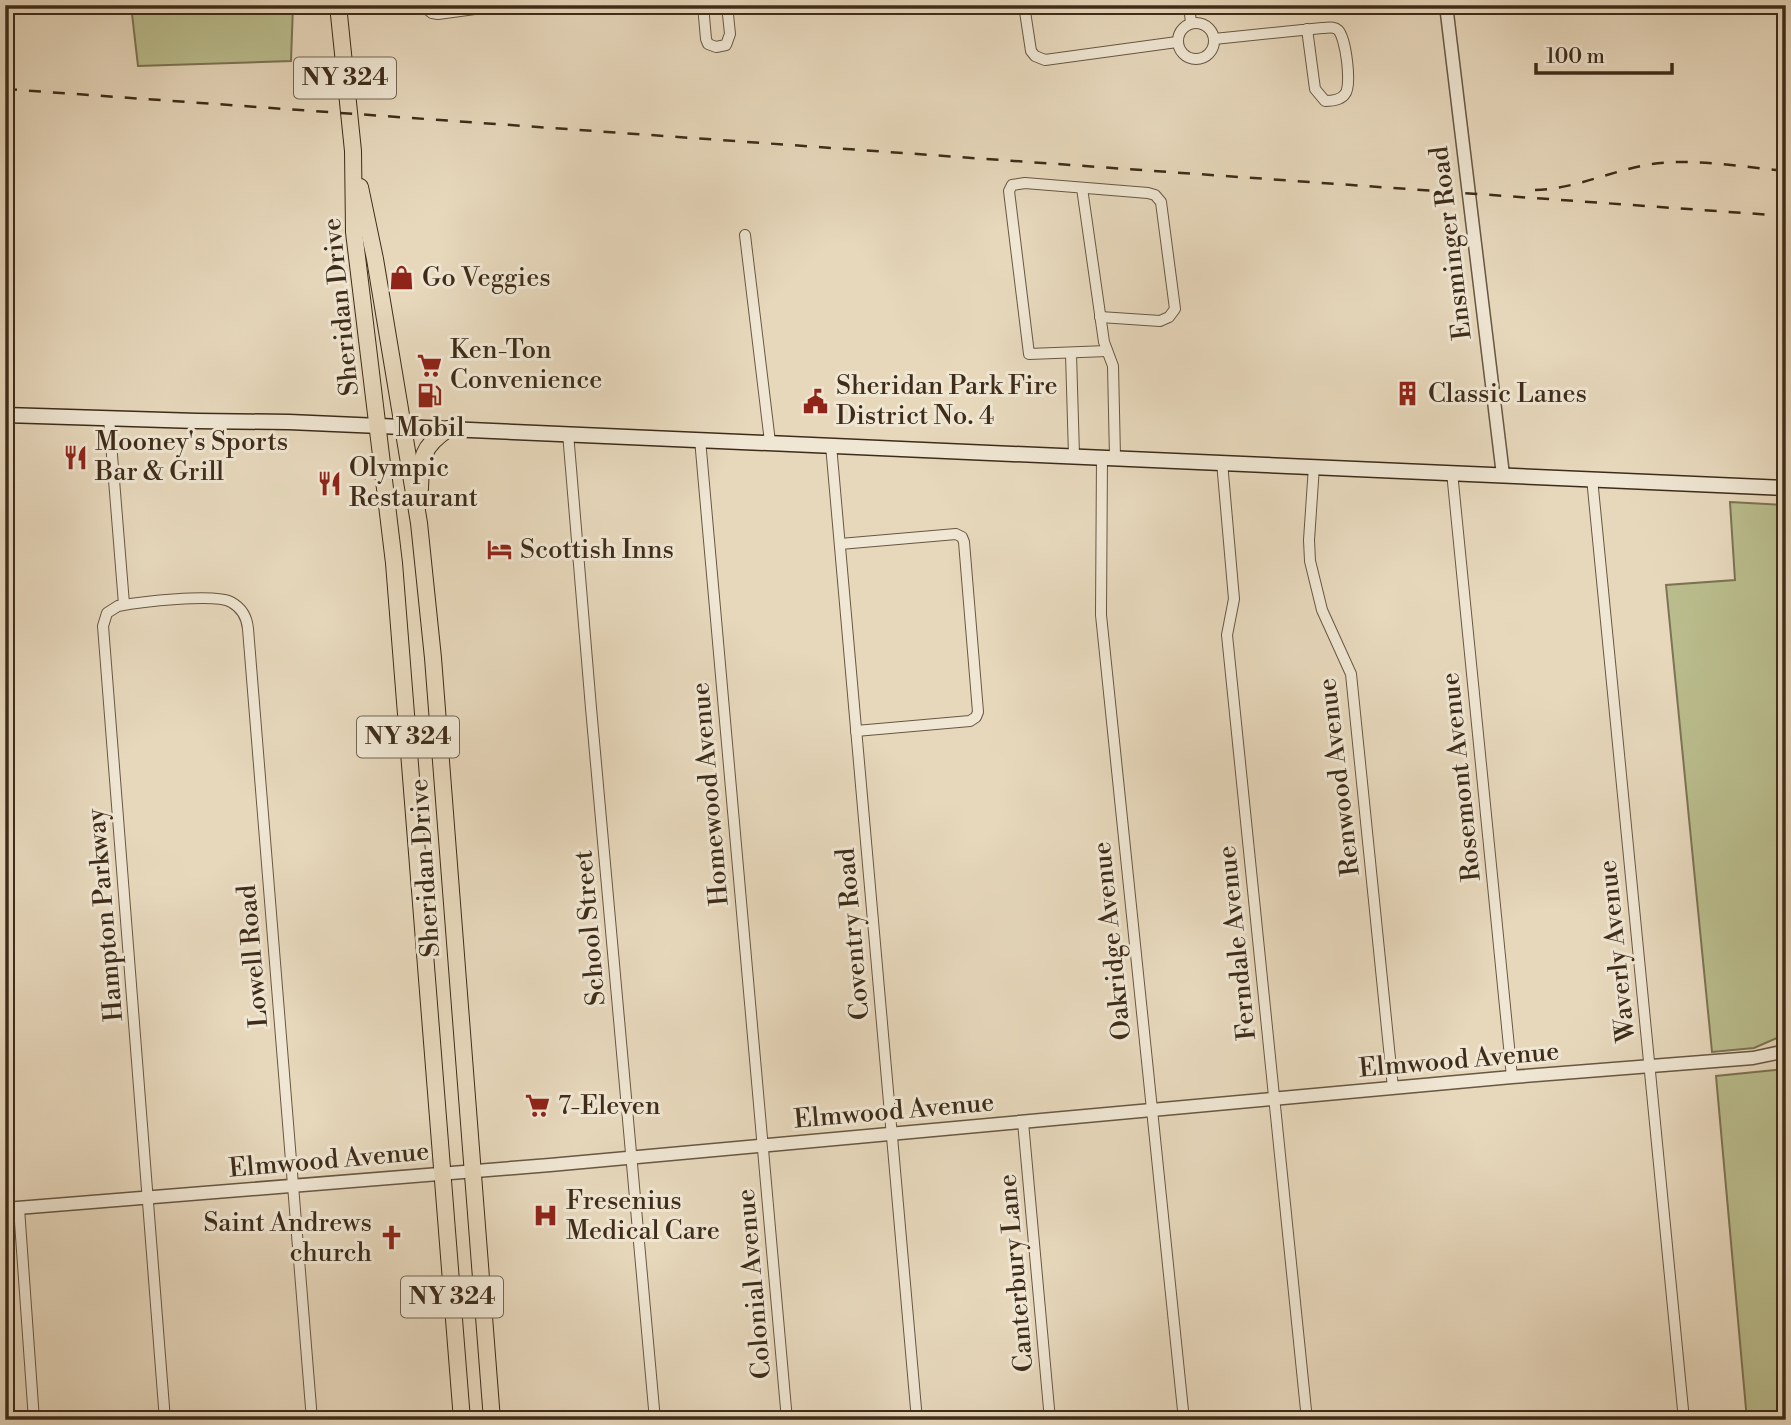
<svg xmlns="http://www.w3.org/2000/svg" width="1791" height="1425" font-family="'Libre Bodoni',serif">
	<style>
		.green { fill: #babd8d; stroke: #7c7453; stroke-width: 2 }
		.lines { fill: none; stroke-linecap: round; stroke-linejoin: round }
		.minor-casing { stroke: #685742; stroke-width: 12 }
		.tertiary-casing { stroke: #685742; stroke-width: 15 }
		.secondary-casing { stroke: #3e2c19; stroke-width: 17 }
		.primary-casing { stroke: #3e2c19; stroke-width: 18 }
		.minor { stroke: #efe6d3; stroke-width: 10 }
		.tertiary { stroke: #efe6d3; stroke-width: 12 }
		.secondary { stroke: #efe6d3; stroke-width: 14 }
		.primary { stroke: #e7d8bc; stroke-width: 16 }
		.rail { stroke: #3e2c19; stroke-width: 2.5; stroke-dasharray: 12 12; stroke-linecap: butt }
		.labels { text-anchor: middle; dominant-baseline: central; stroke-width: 6; stroke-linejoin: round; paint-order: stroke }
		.shield { fill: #efe6d3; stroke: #736451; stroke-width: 2 }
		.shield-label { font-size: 24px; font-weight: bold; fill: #3e2c19 }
		.street-label { font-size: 26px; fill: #3e2c19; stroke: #efe6d3 }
		.poi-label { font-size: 26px; fill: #3e2c19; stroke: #efe6d3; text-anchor: start }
	</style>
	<rect width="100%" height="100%" fill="#e7d8bc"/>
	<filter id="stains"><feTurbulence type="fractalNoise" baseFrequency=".00286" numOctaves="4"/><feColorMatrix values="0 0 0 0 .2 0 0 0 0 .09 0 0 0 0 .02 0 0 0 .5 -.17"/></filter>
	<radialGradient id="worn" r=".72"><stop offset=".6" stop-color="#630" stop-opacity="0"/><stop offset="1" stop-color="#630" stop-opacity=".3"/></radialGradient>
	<g class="green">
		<polygon points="131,5 293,5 291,61 138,66"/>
		<polygon points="1730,502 1786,505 1786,1034 1754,1048 1712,1052 1666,585 1735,580"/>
		<polygon points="1786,1069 1786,1420 1747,1420 1716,1076"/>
	</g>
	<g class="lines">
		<defs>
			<g id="minor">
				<polyline points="422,5 432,13 438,14 504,5"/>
				<polyline points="703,5 706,39 708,44 716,47 726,45 730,34 727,5"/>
				<polyline points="1024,5 1031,51 1035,56 1045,60 1177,42"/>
				<polyline points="1189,5 1191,23"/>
				<circle cx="1196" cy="41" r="18"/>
				<path d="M 1214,39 L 1322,28 C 1328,28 1334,26 1338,30 C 1346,38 1352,86 1345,94 C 1341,100 1332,101 1325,101 L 1315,89 L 1307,29"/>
				<polyline points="1082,188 1104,342 1113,366 1115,457"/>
				<polyline points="745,235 770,442"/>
				<polyline points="1100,317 1160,321 1169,317 1175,309 1161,202 1155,195 1148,193 1025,183 1012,185 1009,191 1029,354 1107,351"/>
				<polyline points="1071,354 1074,455"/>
				<polyline points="109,418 124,604"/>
				<polyline points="568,433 591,708 655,1420"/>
				<polyline points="700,439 787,1420"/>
				<polyline points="831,445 917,1420"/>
				<polyline points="1102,456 1101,615 1184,1420"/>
				<polyline points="1222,462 1234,599 1227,635 1307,1420"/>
				<polyline points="1314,466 1309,540 1310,561 1322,610 1351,674 1393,1088"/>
				<polyline points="1452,472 1512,1077"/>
				<polyline points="1592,478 1684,1420"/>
				<polyline points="840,544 956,534 962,537 964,542 978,712 976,717 970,721 856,731"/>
				<polyline points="1023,1122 1050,1420"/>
				<polyline points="19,1208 34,1420"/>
				<path d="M 165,1420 L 103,626 L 107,613 L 118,606 C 139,602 215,593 231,602 C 242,608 247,617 248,629 L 312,1420"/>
			</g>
			<g id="tertiary">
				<polyline points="1446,5 1503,475"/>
				<polyline points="5,1209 550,1165 1512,1077 1753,1058 1786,1051"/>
			</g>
			<polyline id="secondary" points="5,415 197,421 289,422 1786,488"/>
			<g id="primary">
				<polyline points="338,5 353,151 354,232 394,563 462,1420"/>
				<polyline points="360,187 375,259 419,523 433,658 492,1420"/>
				<path d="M 420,489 C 421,459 421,447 448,429"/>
			</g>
		</defs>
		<use href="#minor" class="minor-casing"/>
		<use href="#tertiary" class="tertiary-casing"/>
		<use href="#secondary" class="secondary-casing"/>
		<use href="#primary" class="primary-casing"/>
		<use href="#minor" class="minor"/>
		<use href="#tertiary" class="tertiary"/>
		<use href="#secondary" class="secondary"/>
		<use href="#primary" class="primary"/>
		<g class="rail">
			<polyline points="5,89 1786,216"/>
			<path d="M 1535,190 C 1574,189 1608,172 1646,165 C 1691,157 1741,167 1786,171"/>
		</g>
	</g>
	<defs>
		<symbol id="shop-bare" viewBox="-9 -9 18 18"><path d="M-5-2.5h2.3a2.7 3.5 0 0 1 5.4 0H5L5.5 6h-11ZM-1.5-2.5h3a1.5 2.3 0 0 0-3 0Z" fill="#8f2418" stroke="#efe6d3" stroke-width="2.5" paint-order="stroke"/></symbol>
		<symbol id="supermarket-bare" viewBox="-9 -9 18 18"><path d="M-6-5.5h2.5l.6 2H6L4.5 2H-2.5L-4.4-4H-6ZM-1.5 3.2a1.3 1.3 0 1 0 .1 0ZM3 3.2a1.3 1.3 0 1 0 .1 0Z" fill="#8f2418" stroke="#efe6d3" stroke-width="2.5" paint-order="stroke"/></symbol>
		<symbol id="building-bare" viewBox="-9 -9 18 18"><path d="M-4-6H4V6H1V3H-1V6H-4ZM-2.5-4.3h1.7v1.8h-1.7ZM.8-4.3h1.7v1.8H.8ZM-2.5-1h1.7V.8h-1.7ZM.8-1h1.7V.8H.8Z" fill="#8f2418" stroke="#efe6d3" stroke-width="2.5" paint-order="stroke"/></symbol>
		<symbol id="fuel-bare" viewBox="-9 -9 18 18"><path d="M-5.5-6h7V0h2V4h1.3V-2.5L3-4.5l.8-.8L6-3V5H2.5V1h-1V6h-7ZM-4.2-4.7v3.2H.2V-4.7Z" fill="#8f2418" stroke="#efe6d3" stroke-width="2.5" paint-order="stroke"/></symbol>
		<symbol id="civic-bare" viewBox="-9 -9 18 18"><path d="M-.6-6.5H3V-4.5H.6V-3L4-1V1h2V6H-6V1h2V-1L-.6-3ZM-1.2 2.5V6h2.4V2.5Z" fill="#8f2418" stroke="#efe6d3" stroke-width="2.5" paint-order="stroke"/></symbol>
		<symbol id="restaurant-bare" viewBox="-9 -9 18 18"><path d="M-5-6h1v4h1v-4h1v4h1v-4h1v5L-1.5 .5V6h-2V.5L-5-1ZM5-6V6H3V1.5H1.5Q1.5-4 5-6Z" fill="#8f2418" stroke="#efe6d3" stroke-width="2.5" paint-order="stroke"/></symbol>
		<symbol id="hotel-bare" viewBox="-9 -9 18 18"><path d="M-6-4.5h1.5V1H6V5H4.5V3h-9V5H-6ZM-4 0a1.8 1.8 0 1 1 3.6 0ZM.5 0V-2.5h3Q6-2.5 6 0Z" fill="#8f2418" stroke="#efe6d3" stroke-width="2.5" paint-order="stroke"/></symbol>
		<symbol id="hospital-bare" viewBox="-9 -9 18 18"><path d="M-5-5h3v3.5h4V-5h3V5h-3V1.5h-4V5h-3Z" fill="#8f2418" stroke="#efe6d3" stroke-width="2.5" paint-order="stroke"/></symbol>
		<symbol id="church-bare" viewBox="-9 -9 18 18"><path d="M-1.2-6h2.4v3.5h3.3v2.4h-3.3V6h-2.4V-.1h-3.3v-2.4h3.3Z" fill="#8f2418" stroke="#efe6d3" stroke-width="2.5" paint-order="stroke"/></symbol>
	</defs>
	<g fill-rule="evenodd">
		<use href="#shop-bare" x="384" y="260" width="35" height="35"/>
		<use href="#supermarket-bare" x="412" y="348" width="35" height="35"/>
		<use href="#building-bare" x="1390" y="376" width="35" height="35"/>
		<use href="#fuel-bare" x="412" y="378" width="35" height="35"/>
		<use href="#civic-bare" x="798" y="384" width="35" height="35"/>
		<use href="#restaurant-bare" x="58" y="440" width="35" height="35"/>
		<use href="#restaurant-bare" x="312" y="466" width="35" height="35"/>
		<use href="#hotel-bare" x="482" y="532" width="35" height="35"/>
		<use href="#supermarket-bare" x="520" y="1088" width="35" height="35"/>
		<use href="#hospital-bare" x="528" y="1198" width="35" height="35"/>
		<use href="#church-bare" x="374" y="1220" width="35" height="35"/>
	</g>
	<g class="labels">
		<g class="shield">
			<rect x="294" y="57.5" width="102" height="41" rx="5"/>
			<rect x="357" y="716.5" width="102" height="41" rx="5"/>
			<rect x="401" y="1276.5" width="102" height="41" rx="5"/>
		</g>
		<g class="shield-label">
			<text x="345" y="78">NY 324</text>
			<text x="408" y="737">NY 324</text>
			<text x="452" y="1297">NY 324</text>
		</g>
		<g class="street-label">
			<text transform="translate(1451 243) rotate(-97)">Ensminger Road</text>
			<text transform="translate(341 307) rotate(-96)">Sheridan Drive</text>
			<text transform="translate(1339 777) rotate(-97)">Renwood Avenue</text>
			<text transform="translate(1461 777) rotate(-96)">Rosemont Avenue</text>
			<text transform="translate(710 794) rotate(-95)">Homewood Avenue</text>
			<text transform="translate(425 868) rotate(-94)">Sheridan Drive</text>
			<text transform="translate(105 915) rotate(-95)">Hampton Parkway</text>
			<text transform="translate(590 928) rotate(-95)">School Street</text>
			<text transform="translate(853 934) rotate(-95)">Coventry Road</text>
			<text transform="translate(1112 941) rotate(-96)">Oakridge Avenue</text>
			<text transform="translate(1237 943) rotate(-96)">Ferndale Avenue</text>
			<text transform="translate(1617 951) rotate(-96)">Waverly Avenue</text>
			<text transform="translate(253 956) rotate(-95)">Lowell Road</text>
			<text transform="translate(1459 1060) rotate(-5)">Elmwood Avenue</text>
			<text transform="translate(894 1111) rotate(-5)">Elmwood Avenue</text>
			<text transform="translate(329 1160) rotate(-5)">Elmwood Avenue</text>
			<text transform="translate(1016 1273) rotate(-95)">Canterbury Lane</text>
			<text transform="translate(754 1284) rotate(-95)">Colonial Avenue</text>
		</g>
		<g class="poi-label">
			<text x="422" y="278">Go Veggies</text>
			<text x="450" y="350">Ken-Ton<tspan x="450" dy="30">Convenience</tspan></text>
			<text x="836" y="386">Sheridan Park Fire<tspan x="836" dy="30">District No. 4</tspan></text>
			<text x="1428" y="394">Classic Lanes</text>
			<text x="430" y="428" text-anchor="middle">Mobil</text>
			<text x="95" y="442">Mooney's Sports<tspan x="95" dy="30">Bar &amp; Grill</tspan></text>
			<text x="349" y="468">Olympic<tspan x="349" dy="30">Restaurant</tspan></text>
			<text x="520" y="550">Scottish Inns</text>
			<text x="558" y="1106">7-Eleven</text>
			<text x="566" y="1201">Fresenius<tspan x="566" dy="30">Medical Care</tspan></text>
			<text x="372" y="1223" text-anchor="end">Saint Andrews<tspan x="372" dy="30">church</tspan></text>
		</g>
	</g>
	<rect width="1791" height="1425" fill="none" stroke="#e7d8bc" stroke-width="28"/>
	<rect x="7" y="7" width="1777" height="1411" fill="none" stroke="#3e2c19" stroke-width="3.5"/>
	<rect x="14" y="14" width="1763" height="1397" fill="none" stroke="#3e2c19" stroke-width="2"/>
	<path d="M1536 63v10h136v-10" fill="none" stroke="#3e2c19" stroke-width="3.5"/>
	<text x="1546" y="63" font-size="21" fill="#3e2c19" stroke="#efe6d3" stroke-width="5" paint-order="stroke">100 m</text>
	<rect width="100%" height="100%" filter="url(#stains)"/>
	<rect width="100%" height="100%" fill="url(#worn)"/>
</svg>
